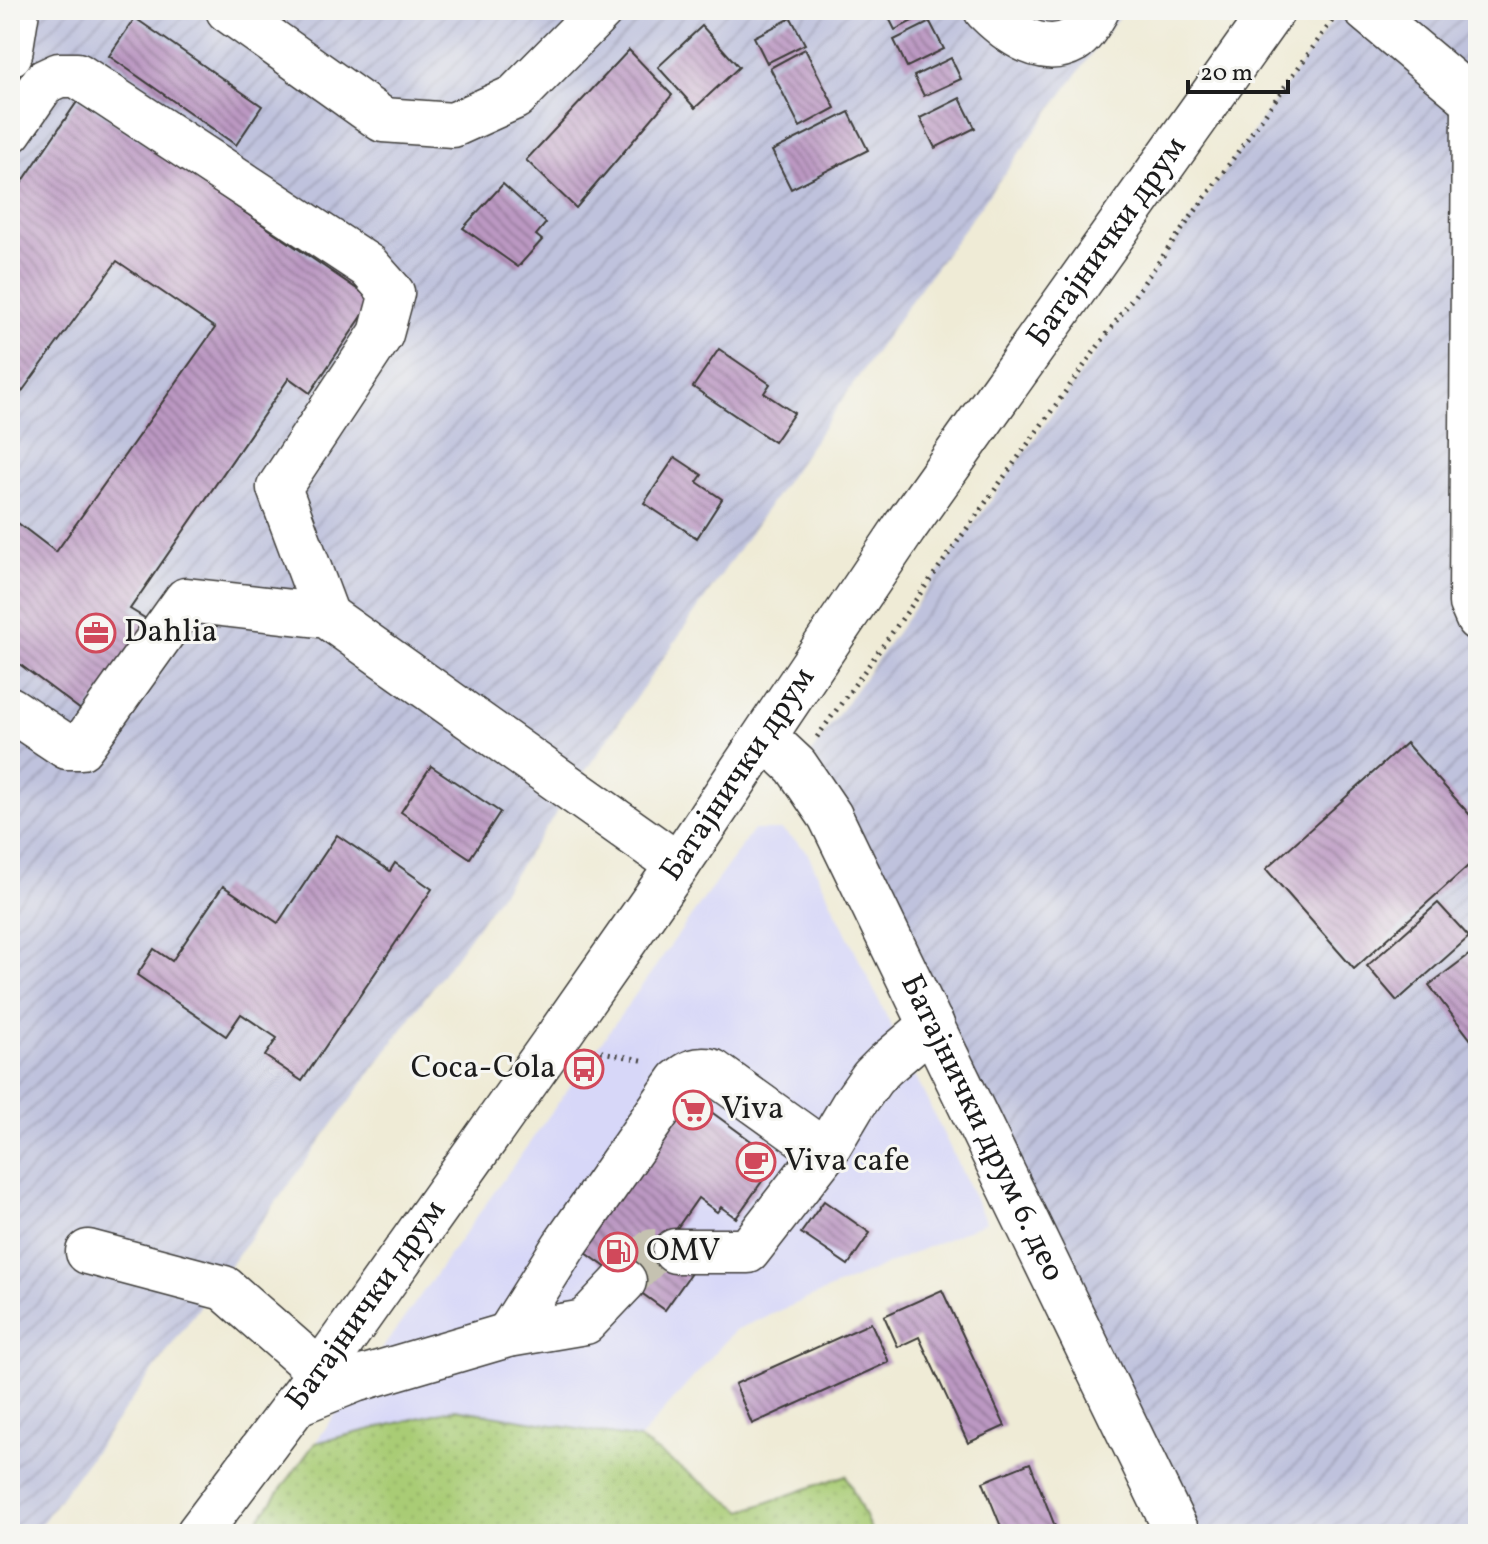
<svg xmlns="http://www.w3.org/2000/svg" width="1488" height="1544" font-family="Vollkorn,serif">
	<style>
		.built { fill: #d7d7f8 }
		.industrial { fill: url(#industrial-furrows) }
		.grass { fill: url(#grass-dots); stroke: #627448; stroke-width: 2 }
		.building { fill: url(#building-back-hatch) }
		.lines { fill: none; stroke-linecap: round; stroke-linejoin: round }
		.minor-tunnel { stroke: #c5c2b1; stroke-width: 44; stroke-dasharray: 44 22; stroke-linecap: butt }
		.minor-casing { stroke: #3c3b38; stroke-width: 47 }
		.major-casing { stroke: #3c3b38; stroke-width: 47 }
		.path { stroke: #3c3b38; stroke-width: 5; stroke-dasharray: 2 6; stroke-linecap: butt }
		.minor { stroke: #fff; stroke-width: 44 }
		.major { stroke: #fff; stroke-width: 44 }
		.labels { text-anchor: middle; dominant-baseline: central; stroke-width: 6; stroke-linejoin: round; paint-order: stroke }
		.street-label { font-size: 32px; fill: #1c1c1c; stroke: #f6f6f2 }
		.poi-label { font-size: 32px; fill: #1c1c1c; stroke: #f6f6f2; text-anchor: start }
	</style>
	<defs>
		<pattern id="industrial-furrows" width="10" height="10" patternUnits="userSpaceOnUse" patternTransform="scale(2)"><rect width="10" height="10" fill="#bfc2dd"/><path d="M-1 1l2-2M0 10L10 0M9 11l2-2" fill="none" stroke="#a4a6bd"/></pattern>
		<pattern id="grass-dots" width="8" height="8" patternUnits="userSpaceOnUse" patternTransform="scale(2)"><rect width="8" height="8" fill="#a9cc75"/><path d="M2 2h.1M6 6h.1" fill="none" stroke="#91af65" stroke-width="1.8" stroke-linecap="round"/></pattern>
		<pattern id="building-back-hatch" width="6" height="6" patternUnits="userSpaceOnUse" patternTransform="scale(2)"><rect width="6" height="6" fill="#bb98c2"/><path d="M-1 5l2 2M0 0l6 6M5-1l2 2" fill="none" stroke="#977b9d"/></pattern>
	</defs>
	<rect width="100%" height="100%" fill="#f6f6f2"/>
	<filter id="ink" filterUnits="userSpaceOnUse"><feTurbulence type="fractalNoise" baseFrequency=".0125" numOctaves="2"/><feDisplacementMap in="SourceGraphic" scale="16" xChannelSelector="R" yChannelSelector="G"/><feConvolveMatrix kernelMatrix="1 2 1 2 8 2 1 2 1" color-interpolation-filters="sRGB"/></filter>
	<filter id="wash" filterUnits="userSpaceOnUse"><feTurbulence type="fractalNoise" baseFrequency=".006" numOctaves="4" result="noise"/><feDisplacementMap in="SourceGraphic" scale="32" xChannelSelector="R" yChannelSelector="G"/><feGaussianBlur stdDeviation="1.8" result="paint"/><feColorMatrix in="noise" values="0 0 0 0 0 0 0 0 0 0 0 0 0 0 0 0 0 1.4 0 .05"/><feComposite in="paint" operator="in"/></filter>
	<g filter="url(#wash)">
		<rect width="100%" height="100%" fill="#efebd6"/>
		<polygon class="built" points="753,830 782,830 806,850 986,1222 735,1330 639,1439 455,1409 315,1443"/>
		<g class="industrial">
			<polygon points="10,10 1124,10 908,305 489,910 34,1534 10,1534"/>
			<polygon points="1340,10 1478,10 1478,1534 1194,1534 810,754"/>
		</g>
		<polygon class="grass" points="455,1409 639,1439 743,1511 846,1475 873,1534 248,1534 315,1443"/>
		<g id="blocks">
			<g class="building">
				<polygon points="896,10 927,10 928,13 895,30 887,14"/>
				<polygon points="135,18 262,106 236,145 109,56"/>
				<polygon points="791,18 805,44 767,63 754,37"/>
				<polygon points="930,22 944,49 907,67 894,40"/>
				<polygon points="702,26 739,67 695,108 658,67"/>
				<polygon points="805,49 835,108 800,127 770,68"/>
				<polygon points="629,50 672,95 576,208 526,160"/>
				<polygon points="951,58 961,79 924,96 914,76"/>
				<polygon points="960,98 975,128 935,148 920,118"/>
				<polygon points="79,99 373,300 310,393 289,378 130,609 153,623 85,713 10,657 10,517 56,552 215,328 117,261 10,408 10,257 19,245 10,239 10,200"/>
				<polygon points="849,112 868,150 791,189 772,151"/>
				<polygon points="503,184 546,223 536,235 542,240 518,267 463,228"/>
				<polygon points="719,349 770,384 764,393 794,413 774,442 693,387"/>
				<polygon points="675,457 702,475 697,482 722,499 697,538 644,503"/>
				<polygon points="1406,743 1478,824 1478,857 1354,969 1266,869"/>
				<polygon points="431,766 500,812 470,858 401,812"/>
				<polygon points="337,835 390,871 395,863 432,889 302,1081 265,1056 277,1038 241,1014 226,1036 137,975 154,949 172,961 223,886 278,923"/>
				<polygon points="1438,903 1469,937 1397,1001 1367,966"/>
				<polygon points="1478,948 1478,1049 1429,985"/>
				<polygon points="684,1092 777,1160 736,1218 721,1207 717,1212 698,1198 666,1244 696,1266 665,1310 575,1245"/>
				<polygon points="824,1201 870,1233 848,1265 801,1233"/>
				<polygon points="942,1290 1005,1426 968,1443 919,1337 898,1347 884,1316"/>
				<polygon points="871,1323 889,1362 752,1424 735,1384"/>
				<polygon points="1030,1463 1058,1534 1004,1534 983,1482"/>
			</g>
		</g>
	</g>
	<g filter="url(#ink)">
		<use href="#blocks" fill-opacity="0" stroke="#3c3b38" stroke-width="2"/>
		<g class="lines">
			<polyline class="minor-tunnel" points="624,1281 653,1251 675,1251"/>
			<defs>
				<g id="minor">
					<polyline points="228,10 383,120 453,125 515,97 601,10"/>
					<path d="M 986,10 C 1009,33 1042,58 1074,40 C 1084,34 1091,19 1097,10"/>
					<polyline points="1366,10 1478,104"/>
					<polyline points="10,54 17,10"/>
					<polyline points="1474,102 1471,603 1478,619"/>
					<polyline points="10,131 44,82 59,75 77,75 368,266 392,293 381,334 279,488 327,616"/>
					<polyline points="10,709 67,747 81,747 186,600 327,616 678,865"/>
					<path id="s1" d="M 765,737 L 796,766 L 830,816 L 1178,1534"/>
					<polyline points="675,1251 748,1251 825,1152 853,1105 872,1078 885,1065 932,1025"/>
					<polyline points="88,1252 224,1288 320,1372"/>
					<path d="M 508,1335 L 564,1246 L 679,1081 C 690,1072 697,1068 712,1071 L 825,1152"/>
					<polyline points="295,1404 355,1380 508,1335 585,1322 624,1281"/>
				</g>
				<g id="major">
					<path id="s2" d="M 198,1534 L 320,1372 L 552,1045 L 678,865 L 905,527 L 1273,10"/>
				</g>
			</defs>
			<use href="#minor" class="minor-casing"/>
			<use href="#major" class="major-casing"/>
			<g class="path">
				<polyline points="817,737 1332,21"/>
				<polyline points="593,1050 646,1061"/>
			</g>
			<use href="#minor" class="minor"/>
			<use href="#major" class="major"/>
		</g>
	</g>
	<defs>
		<symbol id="office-ring" viewBox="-11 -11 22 22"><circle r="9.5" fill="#f6f6f2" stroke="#d1495b" stroke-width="1.5"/><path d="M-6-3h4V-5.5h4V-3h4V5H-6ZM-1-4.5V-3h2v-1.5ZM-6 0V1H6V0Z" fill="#d1495b"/></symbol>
		<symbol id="bus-ring" viewBox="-11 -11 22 22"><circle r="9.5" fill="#f6f6f2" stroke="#d1495b" stroke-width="1.5"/><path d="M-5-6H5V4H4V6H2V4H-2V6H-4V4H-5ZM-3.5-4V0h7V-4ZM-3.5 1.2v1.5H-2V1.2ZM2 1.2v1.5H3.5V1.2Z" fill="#d1495b"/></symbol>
		<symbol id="supermarket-ring" viewBox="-11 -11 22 22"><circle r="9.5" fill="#f6f6f2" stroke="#d1495b" stroke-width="1.5"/><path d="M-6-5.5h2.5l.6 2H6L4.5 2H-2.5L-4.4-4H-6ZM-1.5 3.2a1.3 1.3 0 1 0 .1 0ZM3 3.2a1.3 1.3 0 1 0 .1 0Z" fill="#d1495b"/></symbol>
		<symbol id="cafe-ring" viewBox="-11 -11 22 22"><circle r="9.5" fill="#f6f6f2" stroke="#d1495b" stroke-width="1.5"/><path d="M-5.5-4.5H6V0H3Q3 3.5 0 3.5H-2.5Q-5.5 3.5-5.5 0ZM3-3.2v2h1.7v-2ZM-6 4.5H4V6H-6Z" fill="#d1495b"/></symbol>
		<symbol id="fuel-ring" viewBox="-11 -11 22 22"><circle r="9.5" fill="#f6f6f2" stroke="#d1495b" stroke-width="1.5"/><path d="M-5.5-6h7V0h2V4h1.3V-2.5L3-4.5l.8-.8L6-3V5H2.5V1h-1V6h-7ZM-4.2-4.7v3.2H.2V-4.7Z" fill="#d1495b"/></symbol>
	</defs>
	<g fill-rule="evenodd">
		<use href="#office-ring" x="74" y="611" width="44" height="44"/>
		<use href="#bus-ring" x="562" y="1047" width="44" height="44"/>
		<use href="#supermarket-ring" x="671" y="1088" width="44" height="44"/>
		<use href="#cafe-ring" x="734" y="1140" width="44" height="44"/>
		<use href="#fuel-ring" x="596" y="1230" width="44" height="44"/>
	</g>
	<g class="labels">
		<g class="street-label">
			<text stroke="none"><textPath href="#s2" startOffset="1580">Батајнички друм</textPath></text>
			<text stroke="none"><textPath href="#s2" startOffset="932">Батајнички друм</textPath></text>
			<text stroke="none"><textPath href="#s1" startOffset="450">Батајнички друм 6. део</textPath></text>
			<text stroke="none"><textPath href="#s2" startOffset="284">Батајнички друм</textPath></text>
		</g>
		<g class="poi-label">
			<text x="124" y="633">Dahlia</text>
			<text x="556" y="1069" text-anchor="end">Coca-Cola</text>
			<text x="721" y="1110">Viva</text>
			<text x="784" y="1162">Viva cafe</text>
			<text x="646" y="1252">OMV</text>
		</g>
	</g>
	<rect width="1488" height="1544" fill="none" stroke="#f6f6f2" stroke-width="40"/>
	<path d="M1188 80v12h100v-12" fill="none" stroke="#1c1c1c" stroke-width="4"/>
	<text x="1200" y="80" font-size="24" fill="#1c1c1c" stroke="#f6f6f2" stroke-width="6" paint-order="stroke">20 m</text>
</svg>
